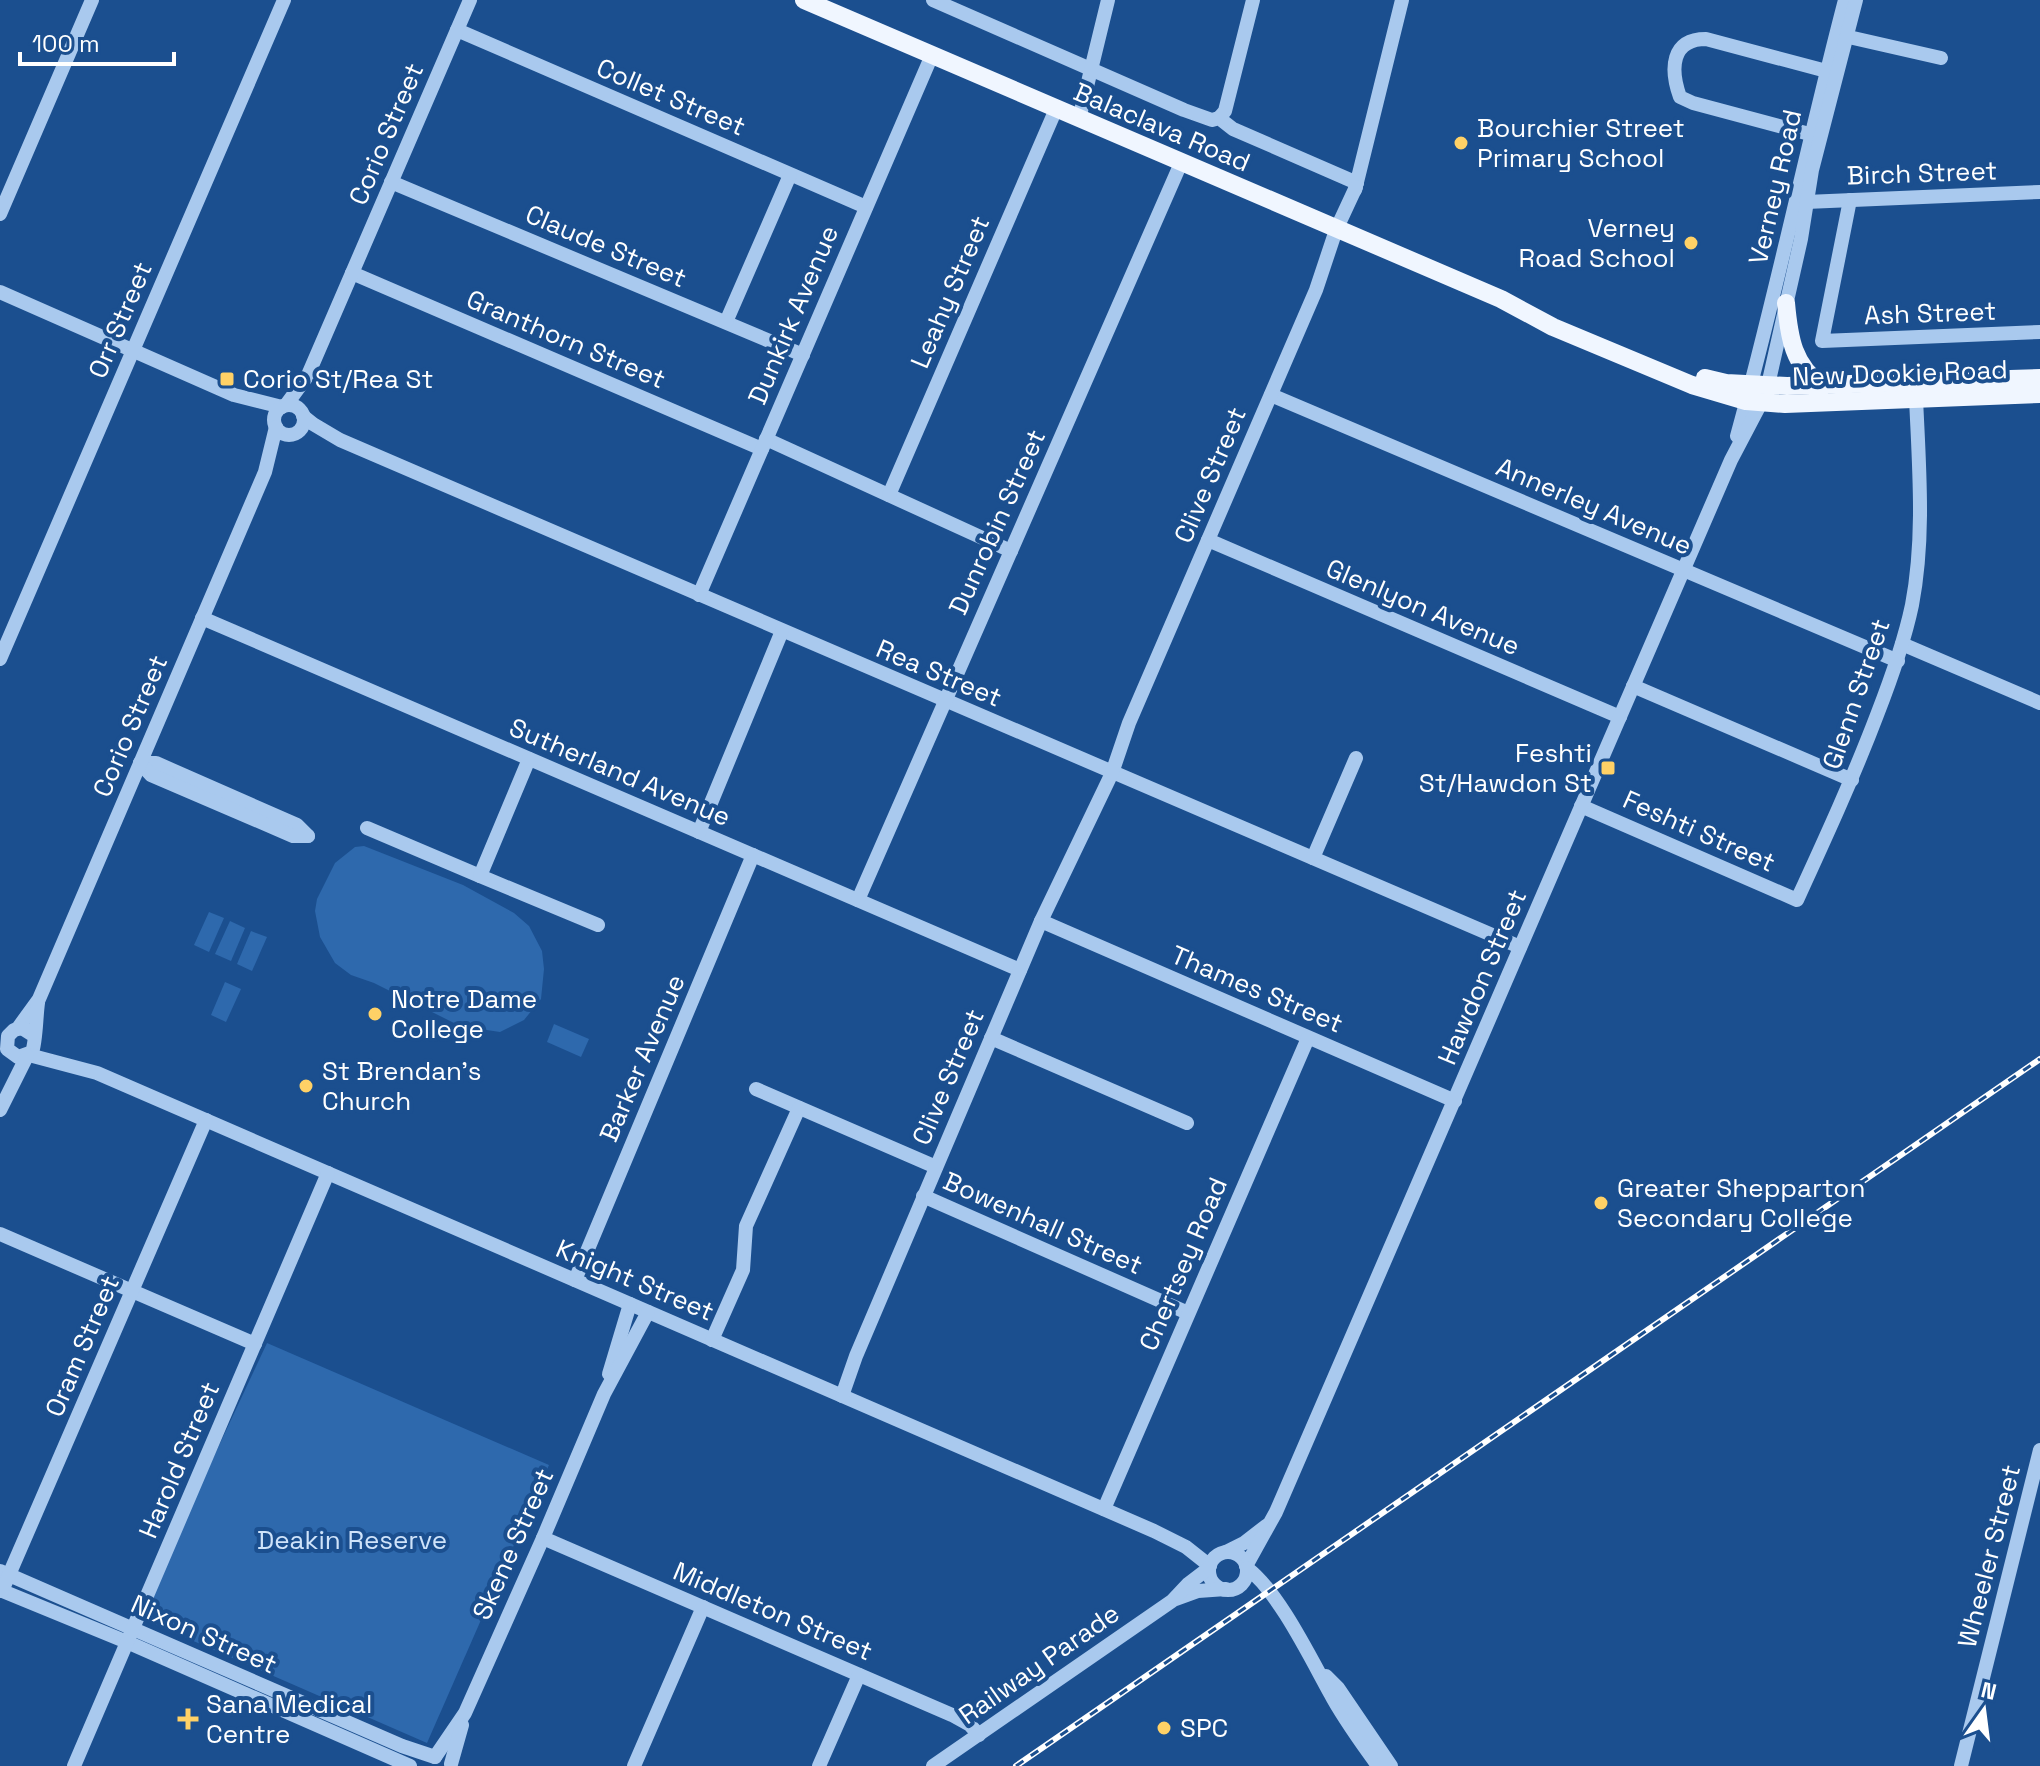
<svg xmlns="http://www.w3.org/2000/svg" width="2040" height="1766" font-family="'Space Grotesk',sans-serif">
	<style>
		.green { fill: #2e69ad }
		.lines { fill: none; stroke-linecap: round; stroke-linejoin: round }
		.minor { stroke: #a9c9ee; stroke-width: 14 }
		.major { stroke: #f0f6ff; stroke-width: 18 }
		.rail-casing { stroke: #fff; stroke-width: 6 }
		.rail { stroke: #1b4f8f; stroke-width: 3; stroke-dasharray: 9; stroke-linecap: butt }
		.poi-dot { fill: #ffd166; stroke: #1b4f8f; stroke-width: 3 }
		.labels { text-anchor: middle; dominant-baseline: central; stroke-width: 8; stroke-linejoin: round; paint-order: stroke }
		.street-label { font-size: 26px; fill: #fff; stroke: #1b4f8f }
		.poi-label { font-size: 26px; fill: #fff; stroke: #1b4f8f; text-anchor: start }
		.park-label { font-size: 26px; fill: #cfe3fa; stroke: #1b4f8f }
	</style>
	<rect width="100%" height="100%" fill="#1b4f8f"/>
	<g class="green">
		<polygon points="364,846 463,885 514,913 529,926 542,951 544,969 541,999 524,1020 500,1032 460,1026 374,983 351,975 335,963 320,937 315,911 317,899 335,863 355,847"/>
		<polygon points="209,912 224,918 209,952 194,945"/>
		<polygon points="230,921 245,928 231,961 215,954"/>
		<polygon points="251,931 267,937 252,971 237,964"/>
		<polygon points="225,982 241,989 226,1022 211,1015"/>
		<polygon points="554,1024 589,1039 581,1057 547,1042"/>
		<polygon points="267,1343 549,1465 427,1743 143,1619 201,1484"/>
	</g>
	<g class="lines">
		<g class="minor">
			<polyline points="933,0 1184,110 1212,120 1219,118 1233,129 1357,183"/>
			<polyline points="457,30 866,207"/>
			<polyline points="1840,35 1941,58"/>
			<polyline points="1219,118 1225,111 1253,0"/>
			<polyline points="1079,119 1108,0"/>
			<path d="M 1817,136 L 1693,103 L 1680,97 C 1670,69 1671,39 1706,39 L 1834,73"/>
			<polyline points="391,182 803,355"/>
			<polyline points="1355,190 1402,0"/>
			<polyline points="1850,200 1822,341 2040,332"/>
			<polyline points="1806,202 2040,192"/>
			<polyline points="0,214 92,0"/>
			<polyline points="352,273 762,449"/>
			<polyline points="0,292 234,395 282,407"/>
			<polyline points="726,322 790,175"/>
			<polyline points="1271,395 1898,661"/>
			<polyline points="286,405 308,375 470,0"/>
			<circle cx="289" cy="420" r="15"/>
			<polyline points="303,416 313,424 340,440 1520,947"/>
			<path d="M 1737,436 C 1777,292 1807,145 1845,0"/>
			<polyline points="766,439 1011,551"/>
			<polyline points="889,495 1056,109"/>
			<polyline points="1208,540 1620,717"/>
			<polyline points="699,595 932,55"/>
			<polyline points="202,618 1020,970"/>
			<polyline points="1902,644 2040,703"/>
			<polyline points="0,659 284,0"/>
			<polyline points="1633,686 1852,780"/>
			<polyline points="140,763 156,763 297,825 308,836"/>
			<polyline points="140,763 151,775 293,836 308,836"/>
			<path d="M 1581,806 L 1797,900 C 1825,839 1853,778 1877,715 C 1891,679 1904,643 1912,605 C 1925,537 1919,467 1916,398"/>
			<polyline points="367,828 480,876 529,759"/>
			<polyline points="699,832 782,631"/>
			<polyline points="1313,858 1356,758"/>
			<polyline points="480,876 598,925"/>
			<polyline points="858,900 1181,163"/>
			<polyline points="1041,921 1455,1101"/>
			<polyline points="18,1028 39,999 265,472 276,427"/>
			<path d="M 33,1035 L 22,1028 L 14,1030 L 8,1036 L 7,1049 L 18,1057 L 32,1052 C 36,1042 36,1017 38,1003"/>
			<polyline points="991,1038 1187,1123"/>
			<polyline points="29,1055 97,1073 1154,1531 1186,1547 1210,1566"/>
			<polyline points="756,1089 936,1167"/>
			<polyline points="0,1110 27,1056"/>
			<polyline points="923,1196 1188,1313"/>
			<polyline points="0,1234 255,1344"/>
			<polyline points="575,1280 753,855"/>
			<polyline points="712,1340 743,1270 746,1226 799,1108"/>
			<polyline points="609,1374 630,1304"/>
			<polyline points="842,1396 856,1356 1041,921 1112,773 1129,723 1316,290 1336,230 1356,187"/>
			<polyline points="1104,1509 1308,1038"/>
			<polyline points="543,1538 952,1715 970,1725 979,1735"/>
			<polyline points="1226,1552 1244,1543 1266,1526"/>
			<circle cx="1228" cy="1571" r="19"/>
			<polyline points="1246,1566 1276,1512 1731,460 1762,401 1768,385 1801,239 1812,170 1856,0"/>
			<path d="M 1247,1568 C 1278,1591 1310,1657 1330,1693 C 1343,1718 1361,1742 1378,1766"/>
			<polyline points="0,1571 402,1746 435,1757"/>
			<polyline points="0,1590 127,1642 410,1766"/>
			<polyline points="2,1591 206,1120"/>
			<polyline points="1176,1599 1198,1591 1226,1589"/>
			<polyline points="1326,1676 1338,1688 1391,1766"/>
			<polyline points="435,1757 465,1713 543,1538 604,1394 648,1312"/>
			<polyline points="451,1764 462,1725"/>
			<polyline points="74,1766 328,1173"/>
			<polyline points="634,1766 703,1607"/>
			<polyline points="819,1766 859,1675"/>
			<polyline points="933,1766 1172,1601 1188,1584 1209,1568"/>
			<polyline points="1961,1766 2040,1450"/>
		</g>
		<g class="major">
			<polyline points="804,0 1501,299 1553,327 1692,385 1746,401 1785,404 2040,394"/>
			<path d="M 1786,303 C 1789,337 1793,366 1823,386"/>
			<polyline points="1705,378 1726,383 1787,386 2040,378"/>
		</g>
		<defs>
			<polyline id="rail" points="1016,1766 2040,1059"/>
		</defs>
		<use href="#rail" class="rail-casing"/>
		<use href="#rail" class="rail"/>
	</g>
	<g class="poi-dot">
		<circle cx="1461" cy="143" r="8"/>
		<circle cx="1691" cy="243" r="8"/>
		<rect x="219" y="371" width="16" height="16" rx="4"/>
		<rect x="1600" y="760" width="16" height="16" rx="4"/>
		<circle cx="375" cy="1014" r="8"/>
		<circle cx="306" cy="1086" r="8"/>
		<circle cx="1601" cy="1203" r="8"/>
		<path d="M184 1707h8v8h8v8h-8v8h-8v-8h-8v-8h8z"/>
		<circle cx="1164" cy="1728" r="8"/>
	</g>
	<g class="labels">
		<g class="street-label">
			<text transform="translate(671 97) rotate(23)">Collet Street</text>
			<text transform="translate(1162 127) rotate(23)">Balaclava Road</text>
			<text transform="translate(386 134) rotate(-67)">Corio Street</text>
			<text transform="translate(1922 173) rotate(-2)">Birch Street</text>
			<text transform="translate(1775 187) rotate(-77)">Verney Road</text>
			<text transform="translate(606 246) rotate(23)">Claude Street</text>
			<text transform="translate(950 292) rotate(-67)">Leahy Street</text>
			<text transform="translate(1930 313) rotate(-2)">Ash Street</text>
			<text transform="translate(793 315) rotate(-67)">Dunkirk Avenue</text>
			<text transform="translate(120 320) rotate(-67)">Orr Street</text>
			<text transform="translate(566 339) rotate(23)">Granthorn Street</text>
			<text transform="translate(1900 373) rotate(-2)">New Dookie Road</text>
			<text transform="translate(1210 475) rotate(-67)">Clive Street</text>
			<text transform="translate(1594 506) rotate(23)">Annerley Avenue</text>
			<text transform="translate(997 522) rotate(-66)">Dunrobin Street</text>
			<text transform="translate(1423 607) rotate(23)">Glenlyon Avenue</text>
			<text transform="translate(939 673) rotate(23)">Rea Street</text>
			<text transform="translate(1856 694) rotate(-71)">Glenn Street</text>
			<text transform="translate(130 726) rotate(-67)">Corio Street</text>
			<text transform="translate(620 772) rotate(23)">Sutherland Avenue</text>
			<text transform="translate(1699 831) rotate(24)">Feshti Street</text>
			<text transform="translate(1482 977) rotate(-67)">Hawdon Street</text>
			<text transform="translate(1257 989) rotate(23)">Thames Street</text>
			<text transform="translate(642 1058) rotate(-67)">Barker Avenue</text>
			<text transform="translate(948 1077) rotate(-67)">Clive Street</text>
			<text transform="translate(1043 1223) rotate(24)">Bowenhall Street</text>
			<text transform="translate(1183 1264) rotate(-67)">Chertsey Road</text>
			<text transform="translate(635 1280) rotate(23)">Knight Street</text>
			<text transform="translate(82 1346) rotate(-67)">Oram Street</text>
			<text transform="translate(179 1460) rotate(-67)">Harold Street</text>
			<text transform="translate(513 1544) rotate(-66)">Skene Street</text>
			<text transform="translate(1989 1556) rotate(-76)">Wheeler Street</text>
			<text transform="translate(773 1611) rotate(23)">Middleton Street</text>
			<text transform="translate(204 1634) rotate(24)">Nixon Street</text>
			<text transform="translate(1039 1664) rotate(-35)">Railway Parade</text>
		</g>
		<g class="poi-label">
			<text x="1477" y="128">Bourchier Street<tspan x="1477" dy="30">Primary School</tspan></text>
			<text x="1675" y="228" text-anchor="end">Verney<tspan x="1675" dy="30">Road School</tspan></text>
			<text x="243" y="379">Corio St/Rea St</text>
			<text x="1592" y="753" text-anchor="end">Feshti<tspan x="1592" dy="30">St/Hawdon St</tspan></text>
			<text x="391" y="999">Notre Dame<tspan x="391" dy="30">College</tspan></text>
			<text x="322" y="1071">St Brendan's<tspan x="322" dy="30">Church</tspan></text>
			<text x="1617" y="1188">Greater Shepparton<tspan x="1617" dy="30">Secondary College</tspan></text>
			<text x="206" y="1704">Sana Medical<tspan x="206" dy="30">Centre</tspan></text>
			<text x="1180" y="1728">SPC</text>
		</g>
		<g class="park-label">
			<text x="352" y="1540">Deakin Reserve</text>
		</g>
	</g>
	<g transform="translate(1984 1710) rotate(14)" stroke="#1b4f8f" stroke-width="6" paint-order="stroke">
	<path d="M0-6L14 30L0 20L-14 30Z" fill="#ffffff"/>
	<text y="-12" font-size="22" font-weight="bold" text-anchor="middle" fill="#ffffff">N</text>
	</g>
	<path d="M20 52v12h154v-12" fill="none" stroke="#ffffff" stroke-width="4"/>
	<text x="32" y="52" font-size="24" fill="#ffffff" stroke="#1b4f8f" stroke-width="6" paint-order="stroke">100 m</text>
</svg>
